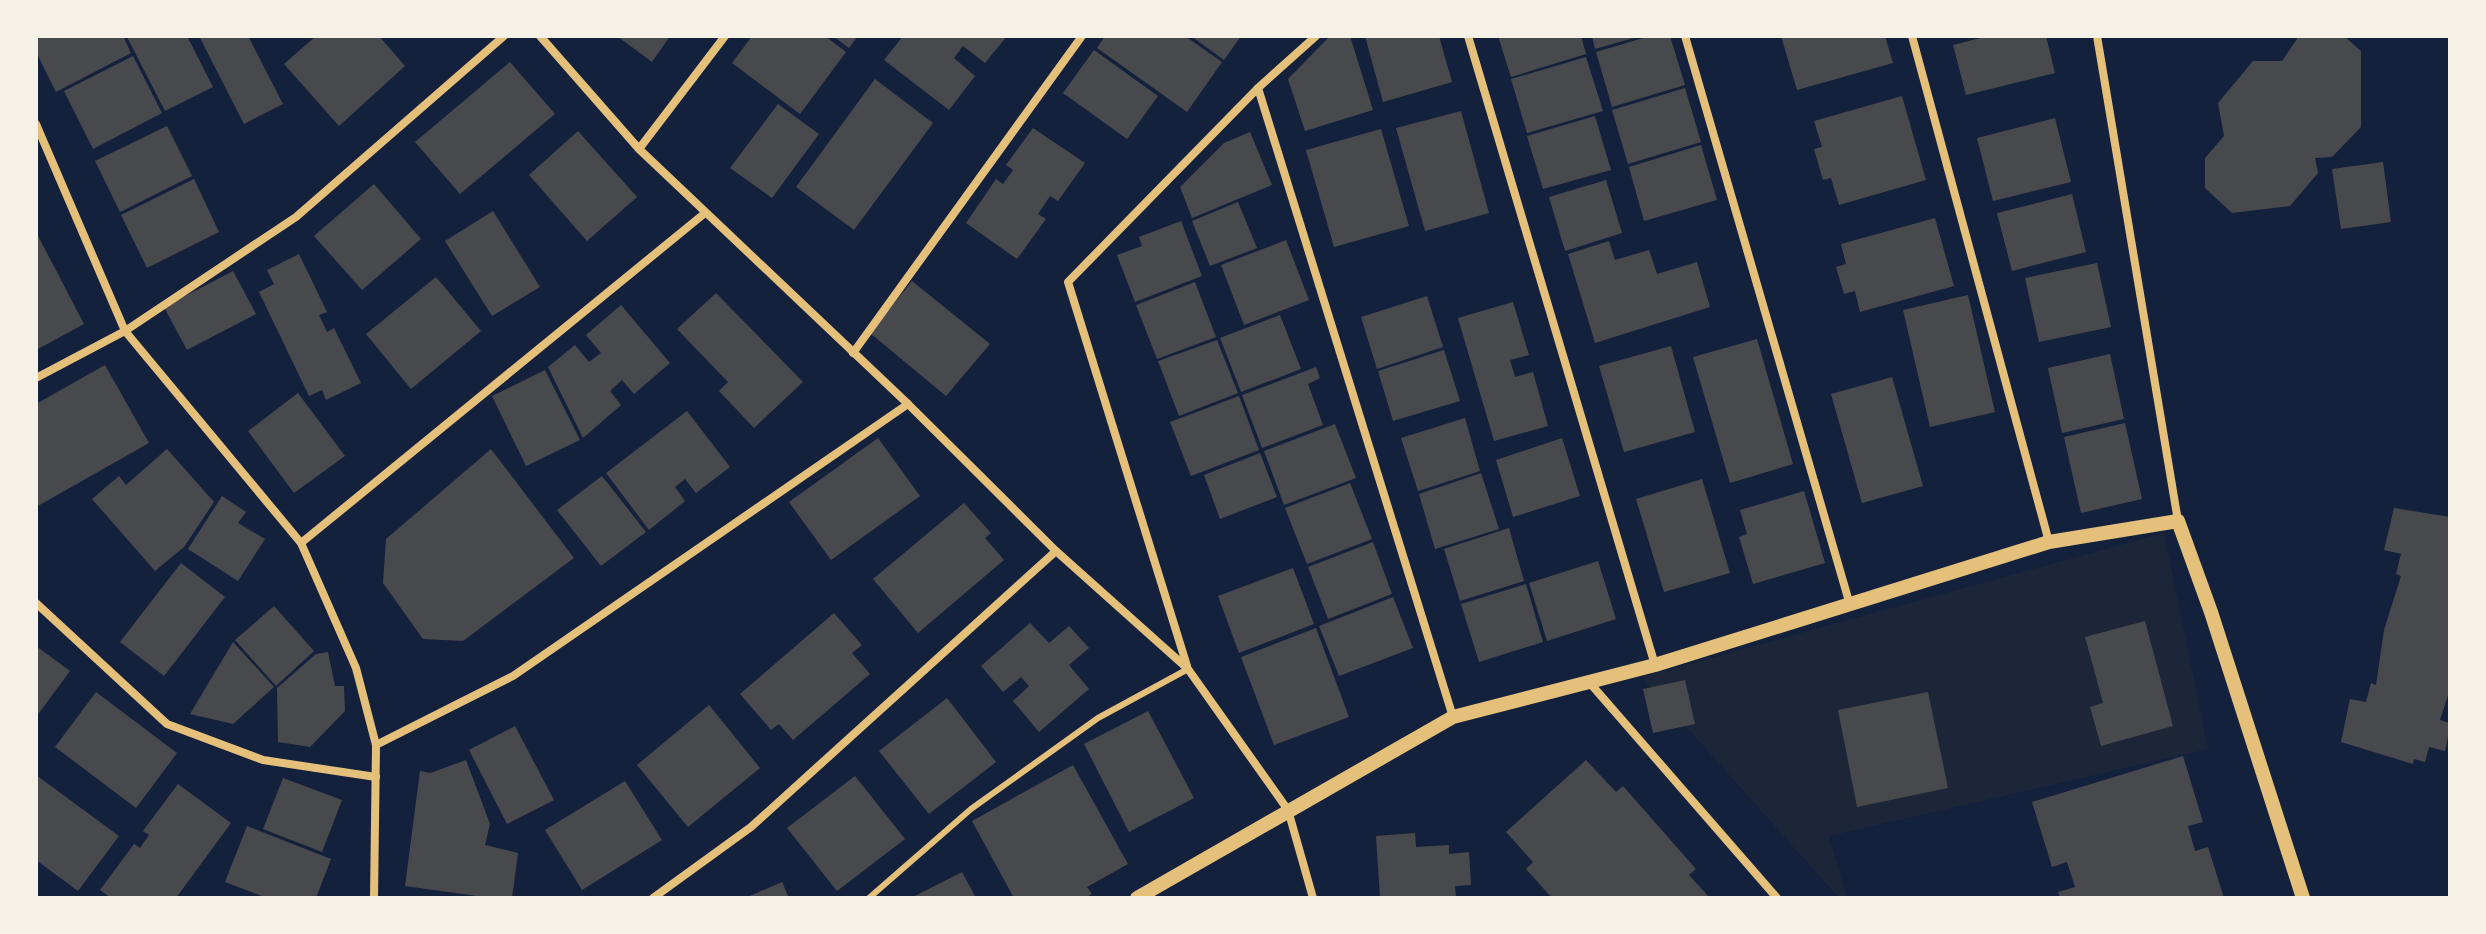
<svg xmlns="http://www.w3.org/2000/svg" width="2486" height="934" font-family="Mulish,sans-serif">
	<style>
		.green { fill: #1d2539 }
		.building { fill: #48494c }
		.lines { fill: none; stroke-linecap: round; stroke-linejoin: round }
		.service { stroke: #e5c07b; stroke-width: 6 }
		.minor { stroke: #e5c07b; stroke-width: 8 }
		.tertiary { stroke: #e5c07b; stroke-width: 14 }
	</style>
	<rect width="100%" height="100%" fill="#14213d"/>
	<polygon class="green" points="2164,533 2208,749 1829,836 1847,898 1839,898 1642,677"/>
	<g class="building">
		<polygon points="36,36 123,36 131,53 56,92 36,52"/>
		<polygon points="129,36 187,36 213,87 165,111 127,37"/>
		<polygon points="199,36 248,36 283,104 244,124"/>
		<polygon points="316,36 379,36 405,66 339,126 284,64"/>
		<polygon points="617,36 670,36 652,62"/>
		<polygon points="752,36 825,36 846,52 800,114 732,63"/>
		<polygon points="833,36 858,36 849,48"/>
		<polygon points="903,36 1007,36 985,63 963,46 954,58 975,76 949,110 884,60"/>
		<polygon points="1105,36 1185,36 1222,62 1187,112 1097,48"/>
		<polygon points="1191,36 1241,36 1224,60"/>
		<polygon points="1330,36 1350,36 1373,110 1305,131 1288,79"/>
		<polygon points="1365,36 1439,36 1452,82 1383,102"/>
		<polygon points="1498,36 1581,36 1586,54 1511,77"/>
		<polygon points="1592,36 1637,36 1637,37 1595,49"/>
		<polygon points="1650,36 1670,36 1685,85 1612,107 1596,52"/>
		<polygon points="1781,36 1885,36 1893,63 1797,90"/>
		<polygon points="1988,36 2046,36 2055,73 1966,95 1953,45"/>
		<polygon points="2299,36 2344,36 2361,51 2361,127 2332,157 2315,158 2318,173 2290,206 2232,213 2205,188 2205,158 2224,136 2218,103 2253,61 2282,61"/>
		<polygon points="1094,50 1158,96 1127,139 1063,93"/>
		<polygon points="133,56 162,113 93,149 64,91"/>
		<polygon points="1586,57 1603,111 1527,133 1511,79"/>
		<polygon points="510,62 555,114 460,194 415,142"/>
		<polygon points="875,79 933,123 854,230 796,187"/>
		<polygon points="1685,88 1701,142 1628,164 1612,110"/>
		<polygon points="1902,96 1926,180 1839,205 1831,178 1823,180 1814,149 1822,147 1814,121"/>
		<polygon points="778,104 819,134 772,198 730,168"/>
		<polygon points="1461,111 1489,213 1425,231 1396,128"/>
		<polygon points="1595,116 1611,170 1543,189 1527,136"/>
		<polygon points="2055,118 2071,182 1993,201 1977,138"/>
		<polygon points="167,126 192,176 120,212 95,161"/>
		<polygon points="1033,128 1085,163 1058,201 1050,196 1038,214 1046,219 1017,259 966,223 996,179 1003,184 1013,170 1006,165"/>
		<polygon points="1381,129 1409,226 1334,247 1306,150"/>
		<polygon points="578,131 637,197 587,241 529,175"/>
		<polygon points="1250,132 1272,185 1192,218 1180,187 1224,143"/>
		<polygon points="1701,145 1717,200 1644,221 1629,167"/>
		<polygon points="2383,162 2391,222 2341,229 2332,169"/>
		<polygon points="194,179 219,232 147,268 121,215"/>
		<polygon points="1606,180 1622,233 1565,251 1549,197"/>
		<polygon points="374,184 421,239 362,290 314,236"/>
		<polygon points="2072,194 2086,252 2012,271 1997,213"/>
		<polygon points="1238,202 1257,248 1210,266 1192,221"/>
		<polygon points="493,211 540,287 492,316 445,241"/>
		<polygon points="1935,218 1954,286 1860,312 1855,291 1844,294 1836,267 1846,264 1841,244"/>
		<polygon points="1181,221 1202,276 1135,302 1117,255 1142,246 1139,237"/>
		<polygon points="36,232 84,324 36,350"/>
		<polygon points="1286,240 1309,300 1244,325 1221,265"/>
		<polygon points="1609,241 1615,260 1649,250 1657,274 1697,262 1710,307 1595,343 1568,254"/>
		<polygon points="299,254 327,312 319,315 327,332 334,328 361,383 326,400 322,390 309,396 259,292 274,284 267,270"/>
		<polygon points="2097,263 2111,327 2039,342 2025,278"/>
		<polygon points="233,271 256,314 187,350 164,307"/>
		<polygon points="436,277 481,331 411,389 366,334"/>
		<polygon points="912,281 990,344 946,396 870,333"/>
		<polygon points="1195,282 1216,337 1157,359 1136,305"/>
		<polygon points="716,293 803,382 754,428 719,391 728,382 677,329"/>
		<polygon points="1968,295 1995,412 1930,427 1903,310"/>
		<polygon points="1427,296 1443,347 1377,369 1361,317"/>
		<polygon points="1513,302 1529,355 1510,360 1515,377 1533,372 1548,426 1494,441 1458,318"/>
		<polygon points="621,305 670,363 634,394 622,380 610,391 621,405 583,438 548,367 575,345 589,362 601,353 586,335"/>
		<polygon points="1280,315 1301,369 1241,392 1220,338"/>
		<polygon points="1757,339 1793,464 1730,483 1693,357"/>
		<polygon points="1217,340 1238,393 1179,416 1158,361"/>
		<polygon points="1671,346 1695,432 1624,452 1599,366"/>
		<polygon points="1444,350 1460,401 1393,421 1378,371"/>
		<polygon points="2110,354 2124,419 2062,433 2048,368"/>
		<polygon points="105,365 149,443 36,507 36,404"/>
		<polygon points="1316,367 1320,378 1308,384 1323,425 1262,448 1242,395"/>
		<polygon points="545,370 580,440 526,466 492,396"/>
		<polygon points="1892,377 1923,486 1862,503 1831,394"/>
		<polygon points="298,393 345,456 294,493 248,431"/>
		<polygon points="1239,396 1259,450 1191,476 1170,422"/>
		<polygon points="687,411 730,467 696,493 685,479 675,487 685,501 649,530 606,473"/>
		<polygon points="1465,418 1480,471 1418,491 1401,438"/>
		<polygon points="2125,423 2142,499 2081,513 2064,437"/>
		<polygon points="1335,424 1356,478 1284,505 1264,451"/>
		<polygon points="878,438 920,496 831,560 789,502"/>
		<polygon points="1562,438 1580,496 1513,517 1496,460"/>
		<polygon points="167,449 214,502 184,547 155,571 92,499 119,476 126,485"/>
		<polygon points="491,449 574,558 463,641 423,639 383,583 386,539"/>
		<polygon points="1260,453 1277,497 1220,519 1204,475"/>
		<polygon points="1481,473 1499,529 1435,549 1419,494"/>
		<polygon points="602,476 646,532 601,566 557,510"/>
		<polygon points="1702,479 1730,573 1664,592 1636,499"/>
		<polygon points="1350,483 1372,539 1307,564 1285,508"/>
		<polygon points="1804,491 1825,563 1753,584 1739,537 1747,534 1740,510"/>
		<polygon points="222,496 246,512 238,523 265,539 238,581 188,549"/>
		<polygon points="964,503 991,533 985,538 1004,560 918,633 873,579"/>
		<polygon points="2394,508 2450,517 2450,689 2440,720 2450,723 2450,727 2445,751 2429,747 2425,762 2414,759 2413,764 2341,742 2350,699 2366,702 2371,683 2376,685 2384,630 2401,576 2396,574 2401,554 2384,550"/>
		<polygon points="1509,528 1524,581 1460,601 1444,549"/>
		<polygon points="1373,542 1392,594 1328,619 1308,567"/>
		<polygon points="1598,561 1616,619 1547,641 1529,583"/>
		<polygon points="181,563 225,597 164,676 120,642"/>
		<polygon points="1293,568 1314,624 1239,653 1218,596"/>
		<polygon points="1526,584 1543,642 1479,662 1461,604"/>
		<polygon points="1393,597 1413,648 1339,676 1319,626"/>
		<polygon points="274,606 314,651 276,686 235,640"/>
		<polygon points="834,613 862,645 852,653 870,674 793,740 779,724 771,730 740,694"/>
		<polygon points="2145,621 2173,726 2101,746 2090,707 2103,703 2085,637"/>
		<polygon points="1030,623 1049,643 1069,626 1089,648 1069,665 1089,689 1039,732 1013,701 1029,686 1021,677 1003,692 981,666"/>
		<polygon points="1316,628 1349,717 1274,745 1241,657"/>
		<polygon points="233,642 274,687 233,724 190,714"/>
		<polygon points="36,646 70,671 36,717"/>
		<polygon points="328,652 335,686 344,686 345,711 310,747 278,742 277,688 316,654"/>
		<polygon points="1685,680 1695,724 1653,733 1643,689"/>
		<polygon points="96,692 177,753 136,808 55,747"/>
		<polygon points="1928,692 1948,788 1857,807 1838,710"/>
		<polygon points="947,698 996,762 929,814 879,751"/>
		<polygon points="709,705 760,768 688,827 637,765"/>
		<polygon points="1148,711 1194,798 1129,832 1084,744"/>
		<polygon points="515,726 554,800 507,824 469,750"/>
		<polygon points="2183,756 2203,822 2188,826 2195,851 2208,847 2224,898 2060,898 2058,892 2075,887 2067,862 2052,867 2032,802"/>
		<polygon points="466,760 490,824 485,845 518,853 512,898 491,898 405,886 420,771 430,773"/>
		<polygon points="1586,760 1616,792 1623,786 1696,869 1689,875 1710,898 1552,898 1526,869 1533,862 1506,832"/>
		<polygon points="1073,765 1128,864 1087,887 1092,894 1085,898 1014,898 972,821"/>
		<polygon points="36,775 119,836 78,891 36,860"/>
		<polygon points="855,776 905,839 837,891 787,828"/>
		<polygon points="283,778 342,800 322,852 263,829"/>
		<polygon points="625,781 662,840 582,890 545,830"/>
		<polygon points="178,784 231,823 176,898 111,898 100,890 134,844 140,848 149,835 143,831"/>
		<polygon points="247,826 331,859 316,898 267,898 225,882"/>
		<polygon points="1415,833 1416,847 1449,845 1449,854 1469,852 1471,885 1455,886 1456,898 1380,898 1376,836"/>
		<polygon points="962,872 976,898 911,898"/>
		<polygon points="782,882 789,898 745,898"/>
	</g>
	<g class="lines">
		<polyline class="service" points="869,898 971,809 1098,718 1188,669"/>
		<g class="minor">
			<polyline points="540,36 639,149 908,404 1056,551 1188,669 1288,810 1313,898"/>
			<polyline points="1468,36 1655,665"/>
			<polyline points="1685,36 1850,605"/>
			<polyline points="1912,36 2049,542"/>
			<polyline points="2097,36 2178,521"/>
			<polyline points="1258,88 1453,717"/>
			<polyline points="36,124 125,331 301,543 356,668 376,745 374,898"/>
			<polyline points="639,149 725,36"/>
			<polyline points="853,353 1082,36"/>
			<polyline points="36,378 125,331 296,217 504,36"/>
			<polyline points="301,543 705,213"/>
			<polyline points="36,603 167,724 263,760 376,777"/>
			<polyline points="1187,666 1068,282 1258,88 1316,36"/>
			<polyline points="1589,682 1777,898"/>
			<polyline points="376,745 513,676 908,404"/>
			<polyline points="653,898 751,827 1056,551"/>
		</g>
		<polyline class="tertiary" points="1137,898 1453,717 1655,665 2049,542 2178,521 2211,612 2303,898"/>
	</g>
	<rect width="2486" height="934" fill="none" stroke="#f6f1e7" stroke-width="76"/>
</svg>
